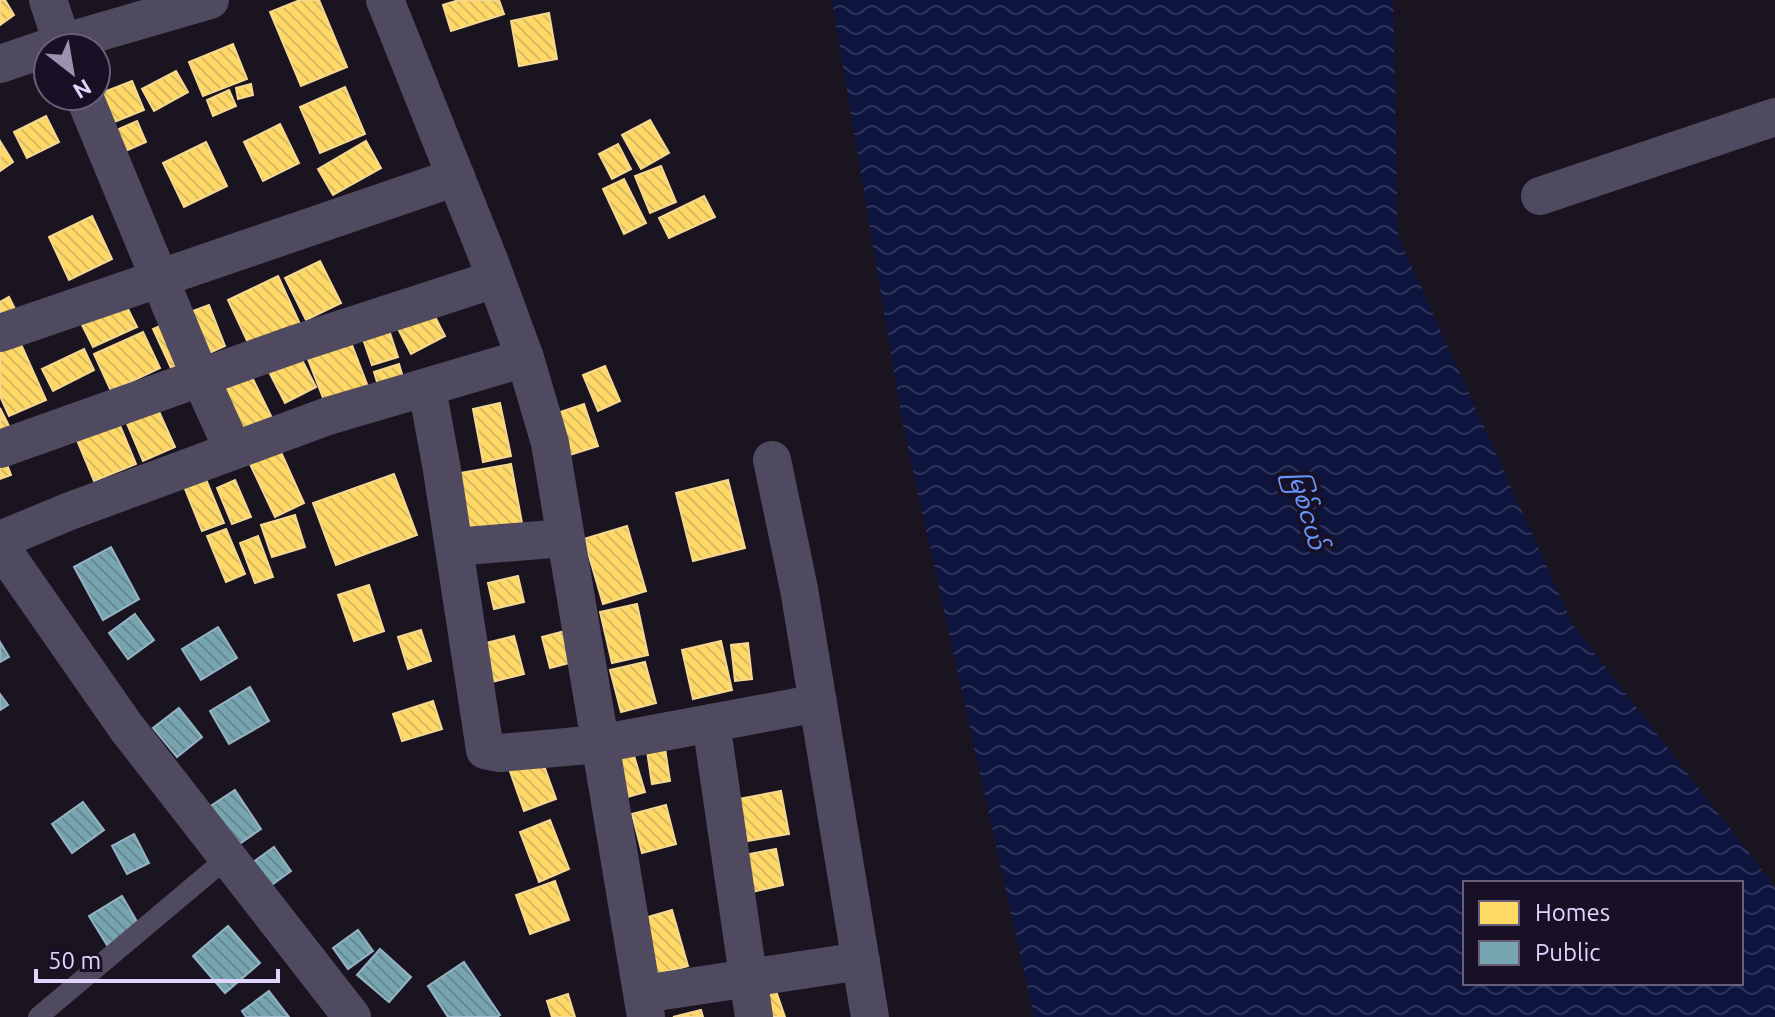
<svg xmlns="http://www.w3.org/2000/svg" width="1775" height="1017" font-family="Ubuntu,'Noto Sans Myanmar',sans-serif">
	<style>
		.water { fill: url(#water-waves); fill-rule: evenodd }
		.homes { fill: url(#homes-back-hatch); stroke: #f6d893; stroke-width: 2 }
		.public { fill: url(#public-back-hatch); stroke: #96b3c6; stroke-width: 2 }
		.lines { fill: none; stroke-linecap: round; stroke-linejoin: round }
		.lane { stroke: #4f4a60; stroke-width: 20 }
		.street { stroke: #4f4a60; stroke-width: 38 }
		.labels { text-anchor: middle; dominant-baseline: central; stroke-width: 8; stroke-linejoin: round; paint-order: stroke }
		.water-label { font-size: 24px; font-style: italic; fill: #6795f9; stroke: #181024 }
	</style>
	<defs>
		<pattern id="water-waves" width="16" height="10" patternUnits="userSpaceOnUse" patternTransform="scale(2)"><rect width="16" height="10" fill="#0d143e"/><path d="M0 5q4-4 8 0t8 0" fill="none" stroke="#30355b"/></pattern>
		<pattern id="homes-back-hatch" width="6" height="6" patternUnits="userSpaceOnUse" patternTransform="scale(2)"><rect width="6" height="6" fill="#ffd966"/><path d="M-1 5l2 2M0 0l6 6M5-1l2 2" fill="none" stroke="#daba61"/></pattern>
		<pattern id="public-back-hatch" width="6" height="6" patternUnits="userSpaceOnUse" patternTransform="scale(2)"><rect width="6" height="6" fill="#76a5af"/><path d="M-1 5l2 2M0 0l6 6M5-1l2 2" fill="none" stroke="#678791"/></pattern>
	</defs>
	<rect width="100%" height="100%" fill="#19141f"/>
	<path class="water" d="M 832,0 L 1393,0 L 1398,236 L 1573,625 L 1775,887 L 1775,1017 L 1034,1017 L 903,425 ZM 1465,883 L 1741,883 L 1741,983 L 1465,983 Z"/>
	<g class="homes">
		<polygon points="0,0 5,0 14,15 0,25"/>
		<polygon points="300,0 319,0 347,67 301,86 270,12"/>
		<polygon points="459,0 499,0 504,14 451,31 443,5"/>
		<polygon points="549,13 557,59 519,66 511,21"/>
		<polygon points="233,44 247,79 203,96 189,62"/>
		<polygon points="176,71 188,92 154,111 142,89"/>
		<polygon points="132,81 144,110 107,125 96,95"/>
		<polygon points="251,84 253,95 238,99 236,88"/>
		<polygon points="345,87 365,134 320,153 300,107"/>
		<polygon points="229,90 236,106 213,116 207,100"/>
		<polygon points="46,116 59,142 27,158 14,132"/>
		<polygon points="650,120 669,153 641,169 622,135"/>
		<polygon points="137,121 146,142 121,153 112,132"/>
		<polygon points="280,124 299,163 263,181 244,142"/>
		<polygon points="0,141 13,162 0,171"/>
		<polygon points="366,141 381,168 333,195 318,169"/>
		<polygon points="206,142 227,186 184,207 163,163"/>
		<polygon points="618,144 631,169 612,179 599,154"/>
		<polygon points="661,166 676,202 650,213 635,176"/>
		<polygon points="624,179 646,223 624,234 603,189"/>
		<polygon points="704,196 715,217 669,238 659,218"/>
		<polygon points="92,216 112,259 69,280 49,237"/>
		<polygon points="320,261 341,303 306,320 285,278"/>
		<polygon points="278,276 300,324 250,347 228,300"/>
		<polygon points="9,297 19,317 0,327 0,302"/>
		<polygon points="126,305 137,327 93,347 82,325"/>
		<polygon points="209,305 225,346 205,355 187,313"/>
		<polygon points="430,307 445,336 411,354 396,325"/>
		<polygon points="171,321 189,360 171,368 153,329"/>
		<polygon points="388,327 398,357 372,365 362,336"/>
		<polygon points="15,331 46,400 9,416 0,396 0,338"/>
		<polygon points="143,332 160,368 111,391 94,354"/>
		<polygon points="347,332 370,392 327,408 304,349"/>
		<polygon points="84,349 94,370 53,391 42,369"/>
		<polygon points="299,354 316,387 285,403 268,370"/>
		<polygon points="399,364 406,387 381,395 374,372"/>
		<polygon points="605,366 620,401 598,411 583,375"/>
		<polygon points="248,369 272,418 239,435 215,385"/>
		<polygon points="500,403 511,456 483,462 473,409"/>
		<polygon points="584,404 598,446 563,457 548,416"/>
		<polygon points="156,405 175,447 143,461 125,419"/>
		<polygon points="0,408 11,430 0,436"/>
		<polygon points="116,416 136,464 94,481 74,433"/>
		<polygon points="280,450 304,503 275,517 250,464"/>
		<polygon points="3,454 11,475 0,479 0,456"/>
		<polygon points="511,464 522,523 470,533 460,473"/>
		<polygon points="200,465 224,523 202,531 179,474"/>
		<polygon points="394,474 417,535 336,565 313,503"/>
		<polygon points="235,480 251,517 232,524 217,488"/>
		<polygon points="728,480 745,548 693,561 676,493"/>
		<polygon points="295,515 305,547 272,557 261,525"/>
		<polygon points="627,526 646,591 603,604 584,539"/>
		<polygon points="226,529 245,574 226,582 207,536"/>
		<polygon points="258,536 273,577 255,583 240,543"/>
		<polygon points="518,576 524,602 494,609 488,583"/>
		<polygon points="369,585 384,631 354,641 338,595"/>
		<polygon points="637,604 648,655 612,663 600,612"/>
		<polygon points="421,630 431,661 408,669 398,637"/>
		<polygon points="565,631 573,662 550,668 542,637"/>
		<polygon points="514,636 524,674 488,683 478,645"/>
		<polygon points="721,641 732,690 693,699 682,650"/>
		<polygon points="748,643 752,679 735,681 731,645"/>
		<polygon points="645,662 656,703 621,712 610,670"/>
		<polygon points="433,701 442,729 402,741 393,714"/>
		<polygon points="664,742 670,781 652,784 646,745"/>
		<polygon points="631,746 645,792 624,798 611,751"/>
		<polygon points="539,752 556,799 524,811 507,763"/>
		<polygon points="781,791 789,834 741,842 733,800"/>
		<polygon points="666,805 676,844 642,853 632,814"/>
		<polygon points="550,820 569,869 539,882 520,832"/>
		<polygon points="776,849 783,885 752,892 744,855"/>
		<polygon points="555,881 569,920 530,934 516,895"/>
		<polygon points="672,910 688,966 647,977 631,922"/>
		<polygon points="775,988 785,1017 763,1017 756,994"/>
		<polygon points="568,994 575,1017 552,1017 547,1001"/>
		<polygon points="701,1010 703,1017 673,1017"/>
	</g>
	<g class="public">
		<polygon points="111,547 139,599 103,620 74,567"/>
		<polygon points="135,614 154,640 128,659 109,633"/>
		<polygon points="218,627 237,658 201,680 182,649"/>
		<polygon points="0,642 9,657 0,662"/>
		<polygon points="250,687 269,721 229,744 210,711"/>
		<polygon points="0,694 8,705 0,710"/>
		<polygon points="179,708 202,737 177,757 153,728"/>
		<polygon points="235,790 261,829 232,849 206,809"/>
		<polygon points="83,802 104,830 72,853 52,824"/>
		<polygon points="134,834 149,863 127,874 112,846"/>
		<polygon points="274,847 291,871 259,894 242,870"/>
		<polygon points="122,896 139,925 107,945 89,916"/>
		<polygon points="228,926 260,963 225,993 193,956"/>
		<polygon points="358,930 373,951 348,969 333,948"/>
		<polygon points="380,949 411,977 389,1002 357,975"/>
		<polygon points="464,962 500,1015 497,1017 448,1017 428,986"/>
		<polygon points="269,991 289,1017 246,1017 242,1011"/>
	</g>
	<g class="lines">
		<polyline class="lane" points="38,1017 227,858"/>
		<g class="street">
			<polyline points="48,0 64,48"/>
			<polyline points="385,0 489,260 525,358"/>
			<polyline points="0,64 62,43 210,0"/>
			<polyline points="84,96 201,379 233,450"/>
			<polyline points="1540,196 1775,117"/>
			<polyline points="0,333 456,177"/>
			<polyline points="427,388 442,470 485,750 500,753 599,744 818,703"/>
			<polyline points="0,449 298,343 495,279"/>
			<polyline points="772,460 799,589 870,1017"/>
			<polyline points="0,540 70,511 328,416 525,358 550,443 646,1017"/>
			<polyline points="0,546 126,727 352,1017"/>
			<polyline points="454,547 564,538"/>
			<polyline points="711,723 754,1017"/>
			<polyline points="643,994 861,961"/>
		</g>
	</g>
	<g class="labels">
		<g class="water-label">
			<text transform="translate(1307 510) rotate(74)">မြစ်ငယ်</text>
		</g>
	</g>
	<rect x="1463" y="881" width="280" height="104" fill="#181024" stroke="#695f7b" stroke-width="2"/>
	<rect x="1479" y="901" width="40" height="24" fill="#ffd966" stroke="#695f7b" stroke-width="2"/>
	<text x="1535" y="921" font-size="24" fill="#e2d5fd">Homes</text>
	<rect x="1479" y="941" width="40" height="24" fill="#76a5af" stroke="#695f7b" stroke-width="2"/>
	<text x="1535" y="961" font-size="24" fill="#e2d5fd">Public</text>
	<g transform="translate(72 72) rotate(149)"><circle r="38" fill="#181024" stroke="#695f7b" stroke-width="2"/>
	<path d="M0-6L14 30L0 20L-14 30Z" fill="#9c91af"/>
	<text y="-12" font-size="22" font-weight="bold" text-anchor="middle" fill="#e2d5fd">N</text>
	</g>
	<path d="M36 969v12h242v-12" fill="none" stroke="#e2d5fd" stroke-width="4"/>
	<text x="48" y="969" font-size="24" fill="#e2d5fd" stroke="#181024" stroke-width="6" paint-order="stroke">50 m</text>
</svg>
